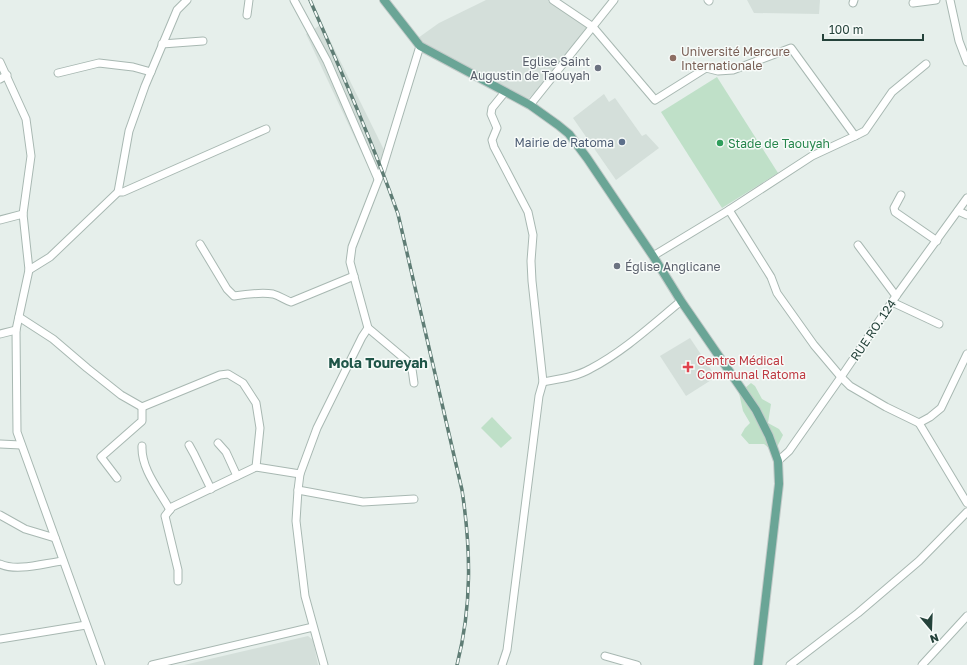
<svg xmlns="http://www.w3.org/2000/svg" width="967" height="665" font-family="'Golos Text',sans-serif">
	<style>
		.built { fill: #d4dfda }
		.green { fill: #bfe0c8 }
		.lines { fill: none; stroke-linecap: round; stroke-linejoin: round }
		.minor-casing { stroke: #a8b8b2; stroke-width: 9 }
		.major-casing { stroke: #c2cac8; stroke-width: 10 }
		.minor { stroke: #fff; stroke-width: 7 }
		.major { stroke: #6aa596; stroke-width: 8 }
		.rail-casing { stroke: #5f7d75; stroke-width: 3.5 }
		.rail { stroke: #f7fbf9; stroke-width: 2; stroke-dasharray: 6; stroke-linecap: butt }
		.education-dot { fill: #8d6e63; stroke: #f7fbf9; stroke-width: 1.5 }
		.worship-dot { fill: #6b7280; stroke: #f7fbf9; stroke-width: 1.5 }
		.service-dot { fill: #5c6f8a; stroke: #f7fbf9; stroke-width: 1.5 }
		.leisure-dot { fill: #2e9e5b; stroke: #f7fbf9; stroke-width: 1.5 }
		.health-dot { fill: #e0444e; stroke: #f7fbf9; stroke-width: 1.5 }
		.labels { text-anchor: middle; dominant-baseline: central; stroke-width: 3; stroke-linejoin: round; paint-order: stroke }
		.education-label { font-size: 12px; fill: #785e54; stroke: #f7fbf9; text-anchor: start }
		.worship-label { font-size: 12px; fill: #5b616d; stroke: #f7fbf9; text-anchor: end }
		.service-label { font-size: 12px; fill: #4e5e75; stroke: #f7fbf9; text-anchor: end }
		.leisure-label { font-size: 12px; fill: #27864d; stroke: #f7fbf9; text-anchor: start }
		.street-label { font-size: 12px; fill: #24423a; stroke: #f7fbf9 }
		.health-label { font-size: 12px; fill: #be3a42; stroke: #f7fbf9; text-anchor: start }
		.quarter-label { font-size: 14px; font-weight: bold; fill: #1f5548; stroke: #f7fbf9 }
	</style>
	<rect width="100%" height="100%" fill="#e6efeb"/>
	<g class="built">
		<polygon points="486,0 549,0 589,27 545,83 529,98 512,94 423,45 418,38 439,23"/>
		<polygon points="747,0 820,0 819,14 754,13"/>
		<polygon points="322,24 384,150 374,179 306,34"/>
		<polygon points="604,94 609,102 615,98 642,136 646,134 659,148 616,180 573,118"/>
		<polygon points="690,338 716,377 686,396 660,356"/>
		<polygon points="308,636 313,640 318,665 184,665"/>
	</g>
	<g class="green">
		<polygon points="717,77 778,173 722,208 661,112"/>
		<polygon points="751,383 755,386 762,399 771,404 768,423 779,429 783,435 777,447 770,449 764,444 749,444 741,435 745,428 750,423 743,411 739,393"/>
		<polygon points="492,417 512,438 501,448 481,428"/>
	</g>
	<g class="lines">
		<defs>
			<g id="minor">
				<polyline points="294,0 327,61 378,179"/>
				<polyline points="553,0 593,27 655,100 706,68 718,71 733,70 791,48 855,136 812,156 729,210 653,256"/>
				<polyline points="708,0 709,1"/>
				<polyline points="950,0 959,41 967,62"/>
				<polyline points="853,3 854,0"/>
				<polyline points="913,3 936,0"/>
				<polyline points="247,15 249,0"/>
				<polyline points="162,44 203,41"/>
				<polyline points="0,62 26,119 31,156 23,214 29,270 16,330 17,432 101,665"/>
				<polyline points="58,73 99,63 133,67 151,72"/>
				<polyline points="0,79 7,75"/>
				<polyline points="530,105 614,0"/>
				<polyline points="855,136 865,131 892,92 926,64"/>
				<polyline points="118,192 129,131 145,86 177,10 187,0"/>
				<polyline points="901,195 894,208 895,212 937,241"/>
				<polyline points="729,210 771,277 777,293 814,345 841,377 850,386 886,407 919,423 930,417 941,408 967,354"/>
				<polyline points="958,211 967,215"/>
				<polyline points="0,220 23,214"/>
				<path d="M 200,244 L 227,289 L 234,296 C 247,294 260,292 273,294 C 280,296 285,300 291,302 L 354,276"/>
				<polyline points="858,245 896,296"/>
				<polyline points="29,270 50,257 118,192 123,192 266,129"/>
				<polyline points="892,302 939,324"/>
				<polyline points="19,317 53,339 87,368 121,395 142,407 220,375 228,374 243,383 256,403 260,428 256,467"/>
				<polyline points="368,328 406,360 412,369 414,383"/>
				<polyline points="0,334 16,330"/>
				<path d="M 543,382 C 559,379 576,377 590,369 C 623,352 652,325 681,301"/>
				<polyline points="919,423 967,503"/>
				<polyline points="218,443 226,452 237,476"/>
				<polyline points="0,444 21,445"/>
				<polyline points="189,445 194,454 211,489"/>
				<path d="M 142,446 C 141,469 159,490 170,510"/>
				<polyline points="778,461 789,451 841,377 896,296 967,198"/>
				<polyline points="117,478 101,457 142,421 142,407"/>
				<polyline points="298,490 363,502 414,499"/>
				<polyline points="0,515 25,529 55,538"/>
				<path d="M 0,564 C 17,572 45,563 63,561"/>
				<polyline points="178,581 178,570 165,516 172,507 256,467 300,474"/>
				<polyline points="0,639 86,625"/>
				<polyline points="605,656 637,665"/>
				<polyline points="152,665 313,627"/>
				<polyline points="324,665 305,596 296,521 298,490 300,474 317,428 362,337 368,328 350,262 352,247 382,170 420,46"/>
				<polyline points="502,665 507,650 539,396 543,382 532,281 531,261 533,235 528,212 494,147 492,140 497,128 491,114 492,108 505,92"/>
				<polyline points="790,665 858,613 919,561 967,512"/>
				<polyline points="922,665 967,616"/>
			</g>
			<polyline id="major" points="384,0 420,46 530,105 558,125 569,134 587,158 653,256 681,301 756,410 769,436 778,461 779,484 758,665"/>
		</defs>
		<use href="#minor" class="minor-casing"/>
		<use href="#major" class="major-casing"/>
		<use href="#minor" class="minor"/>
		<use href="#major" class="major"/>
		<defs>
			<path id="rail" d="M 310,0 C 341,71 372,141 398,214 L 462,490 C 471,550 472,606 457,665"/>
		</defs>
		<use href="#rail" class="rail-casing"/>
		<use href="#rail" class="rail"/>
	</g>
	<circle class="education-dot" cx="673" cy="58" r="4"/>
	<g class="worship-dot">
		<circle cx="598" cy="68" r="4"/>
		<circle cx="617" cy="266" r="4"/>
	</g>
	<circle class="service-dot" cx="622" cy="142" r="4"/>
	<circle class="leisure-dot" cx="720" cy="143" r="4"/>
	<path class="health-dot" d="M686 361h4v4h4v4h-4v4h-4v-4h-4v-4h4z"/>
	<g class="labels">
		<g class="education-label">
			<text x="681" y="51">Université Mercure<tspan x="681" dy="14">Internationale</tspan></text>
		</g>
		<g class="worship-label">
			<text x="590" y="61">Eglise Saint<tspan x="590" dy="14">Augustin de Taouyah</tspan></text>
			<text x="625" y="266" text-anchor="start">Église Anglicane</text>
		</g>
		<g class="service-label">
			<text x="614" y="142">Mairie de Ratoma</text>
		</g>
		<g class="leisure-label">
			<text x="728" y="143">Stade de Taouyah</text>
		</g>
		<g class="street-label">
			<text transform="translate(873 330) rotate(-56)">RUE RO. 124</text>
		</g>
		<g class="health-label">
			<text x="697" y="360">Centre Médical<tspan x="697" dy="14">Communal Ratoma</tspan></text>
		</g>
		<g class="quarter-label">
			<text x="378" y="362">Mola Toureyah</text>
		</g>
	</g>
	<g transform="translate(931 629) rotate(161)" stroke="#f7fbf9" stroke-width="3" paint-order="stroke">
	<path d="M0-3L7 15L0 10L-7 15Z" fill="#24423a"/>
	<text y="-6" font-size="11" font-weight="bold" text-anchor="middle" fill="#24423a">N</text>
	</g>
	<path d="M823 34v6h100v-6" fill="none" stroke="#24423a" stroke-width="2"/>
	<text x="829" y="34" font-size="12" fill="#24423a" stroke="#f7fbf9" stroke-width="3" paint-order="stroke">100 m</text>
</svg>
